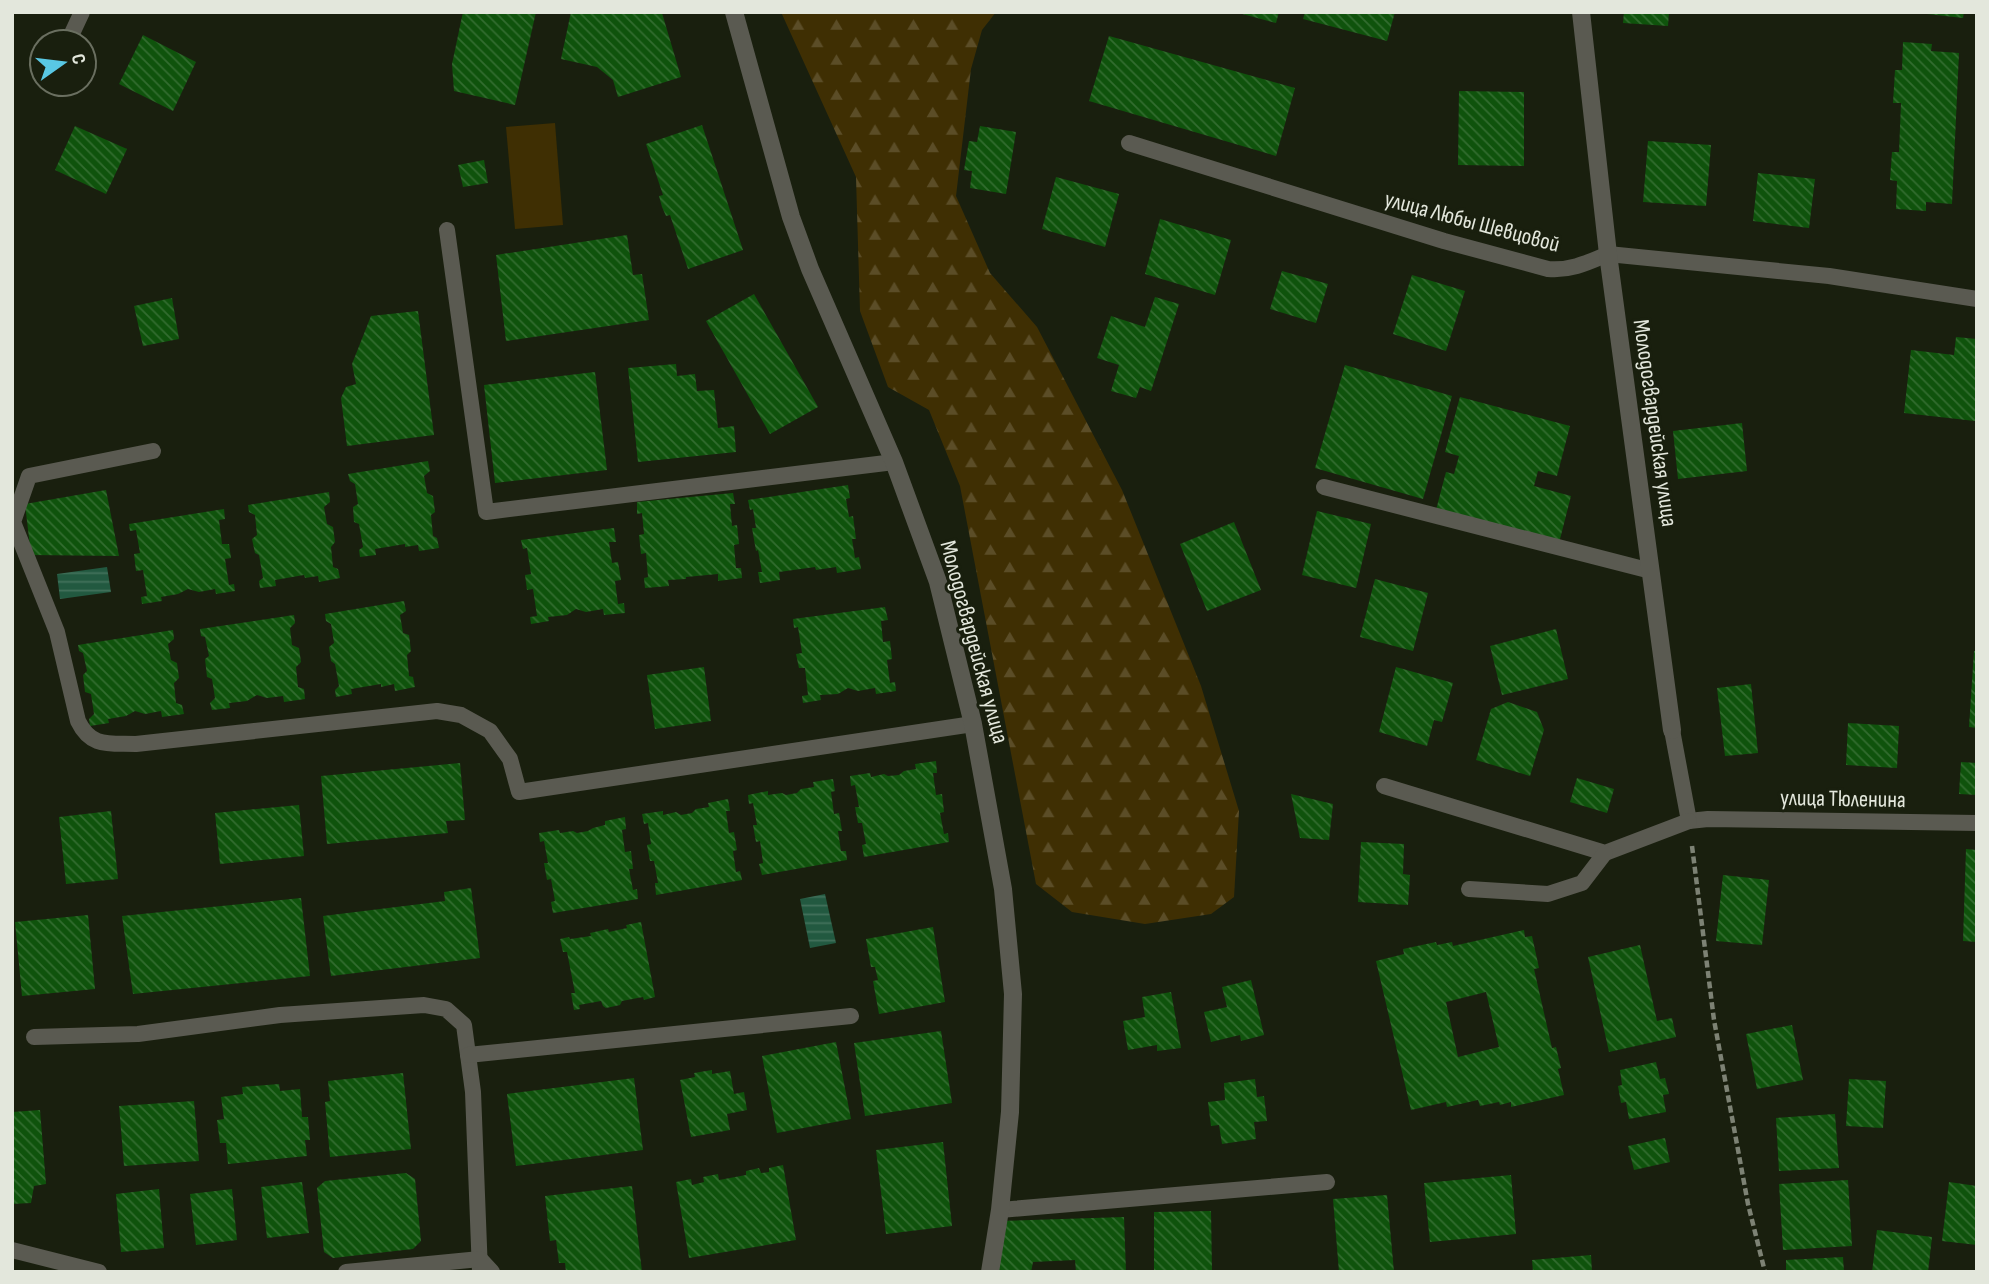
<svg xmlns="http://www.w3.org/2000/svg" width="1989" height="1284" font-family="'Sofia Sans Condensed',sans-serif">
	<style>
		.green { fill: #3f2f03 }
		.forest { fill: url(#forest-firs) }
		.water { fill: url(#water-rules) }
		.building { fill: url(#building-back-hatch); fill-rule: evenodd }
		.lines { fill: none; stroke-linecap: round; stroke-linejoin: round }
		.path { stroke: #7d8274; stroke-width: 4.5; stroke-dasharray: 7 3.5; stroke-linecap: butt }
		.service { stroke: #5a5a51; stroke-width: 16 }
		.minor { stroke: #5a5a51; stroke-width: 18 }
		.labels { text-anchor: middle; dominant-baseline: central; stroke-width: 6; stroke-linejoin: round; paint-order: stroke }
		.street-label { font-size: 23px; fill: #e3e7dc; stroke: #191f0e }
	</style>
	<defs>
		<pattern id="forest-firs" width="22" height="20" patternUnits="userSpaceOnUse" patternTransform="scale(1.75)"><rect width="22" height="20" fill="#3f2f03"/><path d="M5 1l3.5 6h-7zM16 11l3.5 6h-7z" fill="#5b4d27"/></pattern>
		<pattern id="water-rules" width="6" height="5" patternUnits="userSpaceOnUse" patternTransform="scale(1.75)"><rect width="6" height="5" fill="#225940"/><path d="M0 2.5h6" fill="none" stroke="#42715b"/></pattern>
		<pattern id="building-back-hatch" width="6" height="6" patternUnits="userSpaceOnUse" patternTransform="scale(1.75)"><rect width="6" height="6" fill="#0f530c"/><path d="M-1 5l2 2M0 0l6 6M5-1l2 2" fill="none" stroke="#326c2f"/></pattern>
	</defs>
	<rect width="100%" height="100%" fill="#191f0e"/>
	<polygon class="green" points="555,123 563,225 515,229 506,127"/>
	<polygon class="forest" points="781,12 996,12 982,30 971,69 956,196 990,273 1037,327 1122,490 1201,686 1239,811 1234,897 1211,914 1145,924 1072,912 1036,884 960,486 929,410 888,387 860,311 856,177"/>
	<g class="water">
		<polygon points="107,567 111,592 60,599 57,574"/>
		<polygon points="825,894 836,943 810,948 800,899"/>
	</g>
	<g class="building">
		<polygon points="463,12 536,12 515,105 454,91 452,64"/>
		<polygon points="571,12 662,13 681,77 618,97 613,80 597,67 561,59"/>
		<polygon points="1235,12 1279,12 1276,23"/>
		<polygon points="1305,12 1395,12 1387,41 1303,19"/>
		<polygon points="1624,12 1669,12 1668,26 1623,23"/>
		<polygon points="1928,12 1964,12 1963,18 1927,14"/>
		<polygon points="143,35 196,62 173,111 119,84"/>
		<polygon points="1109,36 1295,88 1276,156 1089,101"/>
		<polygon points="1903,42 1932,44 1931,51 1959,53 1952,204 1926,202 1926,211 1896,209 1897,181 1890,180 1892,152 1899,152 1901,103 1893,103 1895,70 1902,70"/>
		<polygon points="1459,91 1524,92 1524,166 1458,165"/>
		<polygon points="702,125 743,250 688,269 670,215 666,216 662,207 659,196 663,195 646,144"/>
		<polygon points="75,126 127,149 106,194 55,170"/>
		<polygon points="980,126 1016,132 1006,194 970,188 972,171 964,170 969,141 977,142"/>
		<polygon points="1648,141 1711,145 1706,206 1643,202"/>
		<polygon points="484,160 488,183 463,187 458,165"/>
		<polygon points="1758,173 1815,179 1809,228 1753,221"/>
		<polygon points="1056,177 1119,194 1105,247 1042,229"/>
		<polygon points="1160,219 1231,240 1215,295 1145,274"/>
		<polygon points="627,235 633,275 642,274 649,320 506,341 496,255"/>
		<polygon points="1282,271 1328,284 1316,323 1270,309"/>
		<polygon points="1412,275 1465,291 1446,351 1393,334"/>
		<polygon points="754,294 818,407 770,434 706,321"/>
		<polygon points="1155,297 1179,304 1151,391 1140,387 1136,398 1111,391 1119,365 1097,358 1111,316 1145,327"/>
		<polygon points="172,298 179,339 143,346 134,306"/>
		<polygon points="418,311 434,435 347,446 341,398 346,387 356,384 352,364 371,316"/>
		<polygon points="1956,337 1977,339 1977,403 1975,421 1904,413 1911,350 1954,355"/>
		<polygon points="676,364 677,376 695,374 697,391 714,390 718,428 734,426 736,452 638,462 628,368"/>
		<polygon points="1345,365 1452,396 1423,499 1315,468"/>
		<polygon points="595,372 607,470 495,483 484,385"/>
		<polygon points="1460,397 1570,426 1557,476 1538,471 1534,486 1571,496 1559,543 1436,510 1446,472 1454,474 1459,456 1445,452"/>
		<polygon points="1742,423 1747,471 1678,479 1673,431"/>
		<polygon points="428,461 430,471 424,476 427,493 433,496 435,512 431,515 433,536 437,538 439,548 419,551 418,545 405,547 405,544 375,549 376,555 360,557 359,550 363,547 359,524 354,522 353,507 358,504 355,484 350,481 348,474"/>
		<polygon points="848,485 850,498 846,499 849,517 853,516 856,539 852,539 855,558 859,557 861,569 837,573 836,567 816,570 815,567 779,572 780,580 760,583 758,572 762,572 758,550 756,551 752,528 756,528 753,509 750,510 748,500"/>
		<polygon points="106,490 119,556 31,555 25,504"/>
		<polygon points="329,492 330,502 324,507 327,524 333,527 335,542 331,547 333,567 338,569 340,578 319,582 318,576 305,578 304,575 275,580 276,586 260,588 259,581 263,578 259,555 255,553 252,539 257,535 255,515 249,512 248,505"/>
		<polygon points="733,493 735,504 730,504 732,526 737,525 739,544 734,545 736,568 741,568 742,578 718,581 718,574 686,577 686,579 668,580 669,586 645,588 644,578 648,577 646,553 641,554 639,535 644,534 642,513 637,514 637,502"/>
		<polygon points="224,509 225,519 219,520 222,544 229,544 231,558 225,559 229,585 234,584 235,591 216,594 215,589 199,592 188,589 178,594 161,597 162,601 142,604 141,597 147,596 143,570 136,571 134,554 140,553 136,530 130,531 129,524"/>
		<polygon points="1317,511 1371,524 1356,588 1302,575"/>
		<polygon points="1234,522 1261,590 1207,611 1180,544"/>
		<polygon points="614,528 616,542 609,542 612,563 618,562 621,580 615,581 618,604 624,603 625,613 604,615 603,609 586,612 576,609 567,615 548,617 549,621 531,624 530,617 537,616 533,589 527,590 525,575 531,574 527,548 523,549 521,540"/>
		<polygon points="1375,579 1428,593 1413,651 1360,637"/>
		<polygon points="404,601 406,611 400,615 403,633 409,635 411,651 407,655 409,676 413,677 415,687 395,691 394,684 381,687 381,684 351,689 352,694 336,697 335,690 339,686 335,664 331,661 329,647 334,643 331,624 326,621 325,614"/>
		<polygon points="885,607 888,620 881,621 883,642 890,641 892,659 887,660 890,683 895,682 896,691 876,694 875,688 858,691 848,688 838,694 820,695 821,700 803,703 802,696 808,695 805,668 799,668 796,654 802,653 798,627 794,628 793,619"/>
		<polygon points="294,615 295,623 290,628 292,645 299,648 301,662 296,667 298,687 304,689 305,699 284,702 283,696 267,698 257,695 247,701 229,703 230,708 212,710 210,703 215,698 212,679 207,677 205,659 209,656 205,637 201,636 200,629"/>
		<polygon points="1556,629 1568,679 1502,695 1490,646"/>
		<polygon points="173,630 174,639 168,644 171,660 177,663 179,678 174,683 176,703 182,705 184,714 162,717 161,711 145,714 135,711 126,716 108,719 109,723 90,726 89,719 94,714 91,694 85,692 83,675 87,671 83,653 79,651 78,645"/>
		<polygon points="1974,651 1977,651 1977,728 1969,727"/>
		<polygon points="704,667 711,721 655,729 647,675"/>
		<polygon points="1396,667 1453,683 1442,722 1434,720 1427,746 1379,732"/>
		<polygon points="1751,684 1758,753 1725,756 1717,688"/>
		<polygon points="1508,702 1537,712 1544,730 1530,776 1476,760 1491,709"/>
		<polygon points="1848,723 1899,726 1897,768 1846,765"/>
		<polygon points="936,761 937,773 933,773 936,795 942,794 944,812 940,813 944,834 948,833 949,842 864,857 862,845 866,844 862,823 858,823 855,807 859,807 855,785 851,786 850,776 870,773 871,777 884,774 888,776 899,775 904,771 916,769 915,764"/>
		<polygon points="1961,762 1977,763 1977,795 1959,794"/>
		<polygon points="460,763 465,820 446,821 448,833 327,844 321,776"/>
		<polygon points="1577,778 1614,789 1607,813 1570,802"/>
		<polygon points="833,779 835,791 831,792 834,814 839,813 842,831 838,831 841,851 846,851 847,860 762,875 759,864 763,863 760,841 756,842 753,825 757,825 753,803 749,804 748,795 768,791 768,795 782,793 786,795 797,793 801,789 814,787 813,782"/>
		<polygon points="1291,794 1333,804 1329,840 1300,838"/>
		<polygon points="728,799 730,811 726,811 729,833 734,832 737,850 733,851 736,872 740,871 742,880 656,895 655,883 658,883 654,861 650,861 647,845 651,844 648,823 644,824 642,814 663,811 663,815 676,812 681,815 692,813 696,809 709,807 708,803"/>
		<polygon points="299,805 304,856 220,864 215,813"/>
		<polygon points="111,811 118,879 66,884 59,817"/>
		<polygon points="625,817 626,829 622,830 625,852 631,851 633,869 629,869 633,890 637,889 638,899 553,913 551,902 555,901 551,879 547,880 544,863 548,863 544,841 540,842 539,833 559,830 560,833 573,831 577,833 588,831 593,828 605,825 605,821"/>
		<polygon points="1361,842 1404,844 1403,874 1410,875 1408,905 1358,902"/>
		<polygon points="1966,849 1977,850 1977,942 1963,941"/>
		<polygon points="1723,875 1769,880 1762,945 1716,941"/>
		<polygon points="471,888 480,958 331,976 323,916 445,901 444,892"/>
		<polygon points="301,898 310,976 133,994 122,916"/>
		<polygon points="88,915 95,989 22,996 15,922"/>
		<polygon points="641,922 655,997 644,1000 643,997 622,1001 620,1005 606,1008 603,1006 601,1001 579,1005 580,1009 574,1010 571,993 575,993 567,952 563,952 560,939 569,937 570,939 591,936 590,933 608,929 609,932 627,928 626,925"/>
		<polygon points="933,927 945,1002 879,1014 873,981 878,980 875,967 871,967 866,939"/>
		<path d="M 1524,930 L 1525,937 L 1532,936 L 1539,968 L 1534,969 L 1552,1048 L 1556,1047 L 1561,1068 L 1558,1069 L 1564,1095 L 1511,1107 L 1511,1102 L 1500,1105 L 1499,1102 L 1480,1106 L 1478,1100 L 1447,1107 L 1446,1102 L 1411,1110 L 1376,961 L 1404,954 L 1403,949 L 1436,942 L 1437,945 L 1452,942 L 1453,946 ZM 1486,992 L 1499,1047 L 1458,1057 L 1446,1002 Z"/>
		<polygon points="1640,945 1657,1021 1672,1018 1676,1037 1609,1052 1588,957"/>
		<polygon points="1251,980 1264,1035 1241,1041 1240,1035 1211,1042 1204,1012 1227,1007 1222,987"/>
		<polygon points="1171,992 1181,1048 1157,1051 1157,1045 1128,1050 1123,1021 1145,1017 1142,997"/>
		<polygon points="1792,1025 1803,1080 1757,1089 1746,1034"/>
		<polygon points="941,1031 952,1103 865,1116 854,1043"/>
		<polygon points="836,1042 851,1119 777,1133 762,1056"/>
		<polygon points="1656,1062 1660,1079 1665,1078 1669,1094 1663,1095 1666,1112 1629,1119 1626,1102 1621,1103 1618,1086 1622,1085 1620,1070"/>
		<polygon points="712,1070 712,1074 730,1071 734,1094 744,1092 747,1110 727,1114 730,1130 691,1137 680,1080 695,1077 694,1073"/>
		<polygon points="403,1073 411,1149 330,1157 325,1102 330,1101 328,1081"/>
		<polygon points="634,1078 643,1150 516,1166 507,1094"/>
		<polygon points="1255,1079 1257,1097 1264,1096 1267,1121 1254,1122 1256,1139 1222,1144 1219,1125 1211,1126 1208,1102 1225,1100 1224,1083"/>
		<polygon points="1849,1079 1886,1081 1883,1128 1846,1126"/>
		<polygon points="279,1084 280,1091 300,1089 302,1117 308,1117 310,1140 305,1140 307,1156 228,1164 226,1143 220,1143 217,1120 224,1119 221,1097 243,1094 242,1087"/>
		<polygon points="194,1101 199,1161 124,1166 119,1106"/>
		<polygon points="40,1110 46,1184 34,1186 31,1203 12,1204 12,1112"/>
		<polygon points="1835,1114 1839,1168 1779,1171 1776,1118"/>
		<polygon points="1665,1138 1670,1162 1634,1170 1628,1146"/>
		<polygon points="943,1142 952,1226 886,1234 876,1150"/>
		<polygon points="783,1165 796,1240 689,1258 676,1182 691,1179 692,1185 704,1182 703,1177 718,1174 719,1180 746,1175 746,1171 759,1168 761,1173 769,1172 769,1168"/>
		<polygon points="406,1173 415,1179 421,1241 413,1249 333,1258 324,1252 317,1188 325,1181"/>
		<polygon points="1511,1175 1516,1234 1430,1242 1424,1183"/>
		<polygon points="1848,1180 1852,1246 1783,1250 1779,1184"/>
		<polygon points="302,1182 309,1233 267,1238 261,1187"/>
		<polygon points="1949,1182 1977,1186 1977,1245 1942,1241"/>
		<polygon points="632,1186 642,1272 566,1272 565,1263 559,1263 556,1240 550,1241 545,1196"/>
		<polygon points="159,1189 164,1248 121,1252 116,1194"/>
		<polygon points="232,1189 237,1240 196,1245 190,1194"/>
		<polygon points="1387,1195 1394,1272 1339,1272 1333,1199"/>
		<polygon points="1211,1211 1212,1272 1154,1272 1154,1212"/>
		<polygon points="1124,1217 1126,1272 1076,1272 1075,1260 1033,1262 1031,1272 993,1272 999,1221"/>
		<polygon points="1877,1230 1932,1237 1928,1272 1872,1272"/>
		<polygon points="1591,1255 1592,1272 1533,1272 1532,1260"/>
		<polygon points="1843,1257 1844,1272 1786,1272 1786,1260"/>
	</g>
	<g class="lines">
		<polyline class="path" points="1692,846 1714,1020 1748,1204 1765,1272"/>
		<g class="service">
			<polyline points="68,42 82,12"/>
			<path d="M 1129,143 L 1444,241 L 1548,269 C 1570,271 1587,263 1608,254 L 1829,276 L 1977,299"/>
			<polyline points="447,230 486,512 894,462"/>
			<path d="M 153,451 L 29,476 L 13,522 L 57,632 L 78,721 C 91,748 109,743 136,744 L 437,711 L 461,715 L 490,731 L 510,759 L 519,792 L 973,724"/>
			<polyline points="1324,487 1651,571"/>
			<polyline points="1672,730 1689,821 1708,819 1977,823"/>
			<polyline points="1384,786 1605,853 1689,821"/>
			<polyline points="1469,889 1548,894 1582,883 1605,853"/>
			<polyline points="34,1037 138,1034 280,1015 424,1005 446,1009 464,1025 473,1092 480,1272"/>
			<polyline points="468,1055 851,1016"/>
			<polyline points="1000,1210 1327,1182"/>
			<polyline points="12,1250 99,1272"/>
			<polyline points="346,1272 480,1259 492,1272"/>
		</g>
		<g class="minor">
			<polyline points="734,12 791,217 810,269 894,462 938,582 973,724 1003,889 1013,994 1010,1112 1000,1210 990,1272"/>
			<polyline points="1581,12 1608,254 1672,730"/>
		</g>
	</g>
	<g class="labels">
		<g class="street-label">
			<text transform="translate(1472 222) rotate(15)">улица Любы Шевцовой</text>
			<text transform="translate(1655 423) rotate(82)">Молодогвардейская улица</text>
			<text transform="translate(974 642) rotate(75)">Молодогвардейская улица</text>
			<text transform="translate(1843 799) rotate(1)">улица Тюленина</text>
		</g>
	</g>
	<rect width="1989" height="1284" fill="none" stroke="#e3e7dc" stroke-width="28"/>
	<g transform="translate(63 63) rotate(76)"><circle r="33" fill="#191f0e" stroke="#6a6f60" stroke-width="2"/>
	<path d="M0-5L12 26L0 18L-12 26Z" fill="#59c8e4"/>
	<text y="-10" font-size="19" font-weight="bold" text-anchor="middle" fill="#e3e7dc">С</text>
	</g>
</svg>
